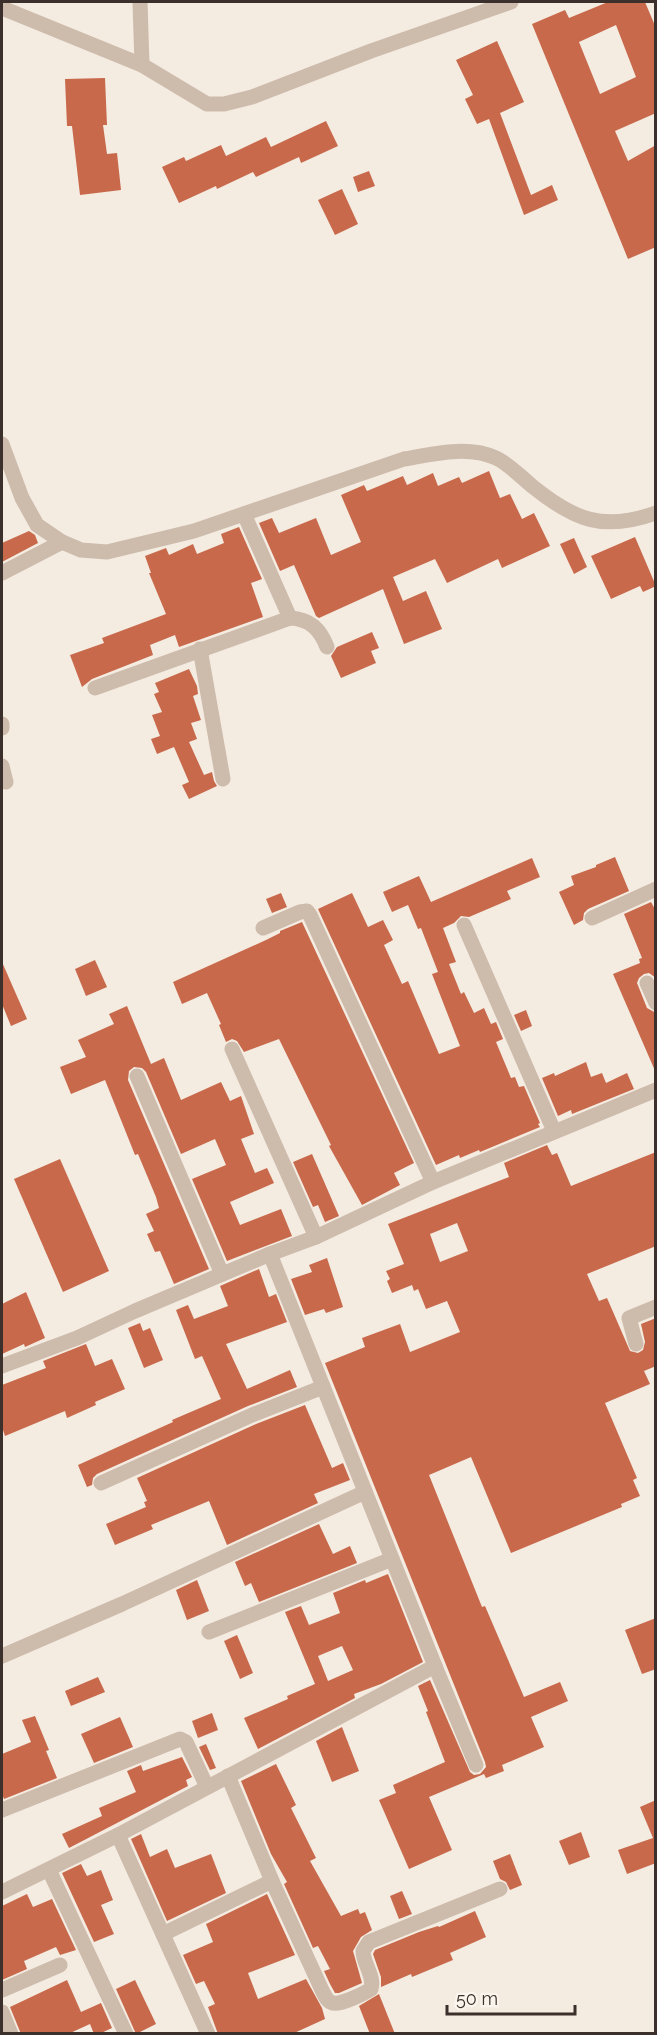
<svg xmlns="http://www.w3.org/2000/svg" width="657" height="2035" font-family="Raleway,sans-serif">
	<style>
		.building { fill: #c8694b; fill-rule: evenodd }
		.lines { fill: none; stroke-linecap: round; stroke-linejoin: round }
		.minor { stroke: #cdbbac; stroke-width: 15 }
		.tertiary { stroke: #cdbbac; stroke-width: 15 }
	</style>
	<rect width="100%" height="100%" fill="#f4ebe1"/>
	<g class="building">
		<path d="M 608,2 L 645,2 L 656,28 L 656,113 L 615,131 L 628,161 L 656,145 L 656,247 L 628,259 L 532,24 L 565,10 L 569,18 ZM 616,25 L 636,77 L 600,94 L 579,42 Z"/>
		<polygon points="497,41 524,102 500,113 531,195 552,185 558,200 524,215 489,119 477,124 465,99 473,95 456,60"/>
		<polygon points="105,78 107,125 103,125 107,154 117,153 121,190 80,195 72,126 67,126 65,79"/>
		<polygon points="326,121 338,146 301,163 299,157 256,177 253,172 217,189 216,186 179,203 162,167 184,157 186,161 221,145 226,156 266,137 271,147"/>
		<polygon points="369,171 375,186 358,192 353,177"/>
		<polygon points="342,189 358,224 335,235 318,200"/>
		<polygon points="489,471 500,498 510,494 522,519 534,513 550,546 502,568 498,559 447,583 435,559 393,577 403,601 426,591 442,629 404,644 383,589 319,618 316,616 294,565 280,571 259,523 272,518 279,533 316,518 331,555 361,542 341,495 364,485 367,491 403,476 407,485 433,473 438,486 459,477 462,483"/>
		<polygon points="239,527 262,579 251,583 263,617 179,647 175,635 150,645 153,655 92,679 82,687 70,655 104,643 102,638 166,614 149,573 151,573 145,556 166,548 169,555 193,544 197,554 224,543 221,534"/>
		<polygon points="29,531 35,535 38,543 2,562 2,543"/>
		<polygon points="635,537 656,586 643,592 640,586 611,599 591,556"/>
		<polygon points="574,538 587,567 574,574 560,544"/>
		<polygon points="372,632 379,648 371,651 376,663 341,678 331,656 337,647"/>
		<polygon points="189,669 197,686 198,694 193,696 201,720 191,723 197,739 189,742 204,775 212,772 214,781 217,786 189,799 182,785 189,782 174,747 157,754 151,739 160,736 152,715 162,712 154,694 159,692 155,683"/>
		<polygon points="615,857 629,891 588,909 584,913 583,920 574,925 559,892 574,885 571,876 596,867 596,865"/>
		<polygon points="532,858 540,877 507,891 511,899 469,917 461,916 454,923 443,928 456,962 449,964 461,994 464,992 474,1013 484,1008 491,1024 496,1022 503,1039 496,1042 511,1078 515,1077 519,1087 524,1086 540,1123 538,1124 540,1127 480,1152 479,1150 460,1158 459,1155 436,1165 318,909 352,893 368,927 383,920 393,940 384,945 402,984 408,981 439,1054 460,1046 432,974 438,972 421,928 418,929 408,905 392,912 383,892 419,876 431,902"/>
		<polygon points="281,893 287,907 272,913 266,899"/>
		<polygon points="651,902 656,911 656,978 649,973 644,974 639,978 637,983 647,1008 656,1013 656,1073 613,974 640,963 639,959 642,958 624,914"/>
		<polygon points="302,922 414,1163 394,1173 400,1185 362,1205 329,1146 331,1145 279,1039 244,1052 237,1041 232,1039 226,1042 219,1025 221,1024 207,993 182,1004 173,982 266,940 280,933 280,931"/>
		<polygon points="95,960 107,987 86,996 75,969"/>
		<polygon points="2,962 27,1019 11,1026 2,1004"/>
		<polygon points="127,1006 151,1064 164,1058 181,1100 221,1082 230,1101 241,1096 254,1134 241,1139 255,1173 267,1168 274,1183 230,1202 240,1225 281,1209 292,1236 227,1261 192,1179 226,1165 215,1139 181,1154 146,1072 142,1068 134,1067 129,1071 128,1080 209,1269 174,1284 160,1251 155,1252 147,1234 154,1231 146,1214 159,1208 156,1197 138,1154 135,1155 105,1080 71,1094 60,1067 86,1057 78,1040 114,1024 109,1014"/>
		<polygon points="526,1010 532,1026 521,1031 514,1015"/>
		<polygon points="586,1062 591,1077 602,1073 606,1083 627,1073 634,1089 572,1114 571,1110 558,1116 542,1078 554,1073 555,1076"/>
		<path d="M 547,1145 L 552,1155 L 557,1153 L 571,1186 L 656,1152 L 656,1246 L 587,1274 L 599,1301 L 607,1298 L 630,1351 L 638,1353 L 643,1350 L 645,1342 L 641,1324 L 656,1318 L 656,1366 L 644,1371 L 650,1384 L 605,1403 L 637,1478 L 633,1480 L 640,1496 L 621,1504 L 622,1507 L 511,1553 L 471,1457 L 429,1475 L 482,1607 L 485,1606 L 524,1697 L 560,1682 L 568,1701 L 531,1717 L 544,1747 L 502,1765 L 504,1771 L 486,1778 L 484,1774 L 429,1797 L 452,1850 L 409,1869 L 379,1800 L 396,1793 L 393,1785 L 445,1762 L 426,1712 L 428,1711 L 418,1686 L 430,1680 L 470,1772 L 474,1775 L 480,1774 L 486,1767 L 485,1762 L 325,1363 L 365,1347 L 362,1338 L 400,1324 L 410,1352 L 460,1332 L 447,1301 L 426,1309 L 418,1289 L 414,1291 L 412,1285 L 392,1293 L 387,1281 L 390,1279 L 386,1271 L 404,1264 L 388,1224 L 509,1177 L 504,1163 ZM 457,1223 L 468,1251 L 440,1262 L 430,1234 Z"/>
		<polygon points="312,1154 339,1216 325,1222 318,1205 313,1207 293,1162"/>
		<polygon points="60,1159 109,1271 63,1292 14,1179"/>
		<polygon points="327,1258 343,1307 326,1313 324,1309 305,1315 291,1279 312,1272 309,1265"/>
		<polygon points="259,1269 269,1297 276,1294 287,1322 226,1344 247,1389 290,1370 297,1387 248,1406 97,1474 93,1478 92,1485 87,1487 78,1465 173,1422 172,1420 221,1399 202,1356 195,1359 176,1310 188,1305 194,1319 228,1306 220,1286"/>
		<polygon points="26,1292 45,1338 25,1347 24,1344 2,1354 2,1304"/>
		<polygon points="140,1323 143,1331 150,1328 163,1360 144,1368 128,1328"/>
		<polygon points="86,1344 95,1366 112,1359 125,1389 95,1402 96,1405 67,1418 65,1411 5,1436 2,1427 2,1385 46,1368 43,1361"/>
		<polygon points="305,1405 332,1468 343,1463 350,1480 314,1494 318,1503 227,1545 209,1501 151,1525 153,1529 115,1545 106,1524 146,1507 144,1502 147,1501 137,1478 256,1424"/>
		<polygon points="319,1524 333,1554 350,1546 357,1563 259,1602 251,1583 245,1586 235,1562"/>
		<path d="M 388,1574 L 423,1662 L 381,1684 L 354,1694 L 355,1698 L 258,1749 L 244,1718 L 288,1699 L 287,1696 L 315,1684 L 285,1612 L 301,1606 L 309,1625 L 340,1613 L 333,1593 L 365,1580 L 366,1583 ZM 342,1646 L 353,1670 L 328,1681 L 318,1656 Z"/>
		<polygon points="197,1580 209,1611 187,1620 176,1590"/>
		<polygon points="656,1618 656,1669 642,1674 625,1630"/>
		<polygon points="237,1635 253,1673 240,1679 224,1641"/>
		<polygon points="98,1677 105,1692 71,1706 65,1691"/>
		<polygon points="212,1713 218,1730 198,1738 192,1721"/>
		<polygon points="35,1716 49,1750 46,1751 57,1778 4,1799 2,1794 2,1754 31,1742 22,1720"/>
		<polygon points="120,1717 133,1747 94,1763 81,1734"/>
		<polygon points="342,1727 359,1771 332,1782 316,1741"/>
		<polygon points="206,1744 216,1768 210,1770 199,1747"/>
		<polygon points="182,1757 192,1777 186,1780 188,1786 69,1848 62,1834 102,1816 99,1808 136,1792 127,1771 141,1765 143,1771"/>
		<polygon points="276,1764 296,1805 291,1808 316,1858 310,1861 341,1916 358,1909 360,1914 365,1912 372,1930 361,1937 353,1951 362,1983 339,1993 335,1993 330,1984 324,1971 330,1969 318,1946 313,1948 284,1884 287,1882 271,1854 241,1781"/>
		<polygon points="656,1800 656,1863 627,1874 618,1850 653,1838 640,1807"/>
		<polygon points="581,1832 590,1857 569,1865 559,1841"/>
		<polygon points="141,1834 150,1857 167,1849 175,1868 211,1854 226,1893 167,1921 131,1839"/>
		<polygon points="510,1854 522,1885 510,1890 506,1882 500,1879 493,1861"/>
		<polygon points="81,1864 87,1876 101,1870 113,1900 101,1905 114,1934 94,1942 62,1873"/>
		<polygon points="402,1891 412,1914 399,1919 390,1896"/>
		<polygon points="27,1894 33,1907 52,1899 76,1950 60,1955 56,1947 24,1961 27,1969 2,1980 2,1906"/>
		<polygon points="267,1894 295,1955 248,1973 258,1999 306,1979 322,2008 325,2019 292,2034 218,2034 208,2007 215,2004 204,1981 196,1984 183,1955 213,1942 206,1924"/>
		<polygon points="475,1911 486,1937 450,1953 453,1960 412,1977 411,1974 381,1987 381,1977 373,1954 375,1950 419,1932 438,1926 439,1927"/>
		<polygon points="67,1980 81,2012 101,2003 112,2028 99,2034 94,2034 90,2024 68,2034 21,2034 10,2007"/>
		<polygon points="135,1980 156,2024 136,2034 116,1989"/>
		<polygon points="379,1994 395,2034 370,2034 359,2006"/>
	</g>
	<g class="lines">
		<g class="minor">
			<polyline points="140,2 142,65"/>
			<polyline points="2,8 142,65 207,104 224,104 252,97 371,51 511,2"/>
			<polyline points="244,514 290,618"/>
			<polyline points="2,573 62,542"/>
			<polyline points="200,649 223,779"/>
			<path d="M 95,688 L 290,618 C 310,619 320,629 327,647"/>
			<polyline points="2,724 2,728"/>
			<polyline points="2,766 6,782"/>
			<polyline points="592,918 656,889"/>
			<polyline points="464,925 554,1131"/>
			<polyline points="263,928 300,912 307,911 310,915 433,1182"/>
			<polyline points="647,983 656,1003"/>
			<polyline points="232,1049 316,1237"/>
			<polyline points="137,1076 222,1274"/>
			<polyline points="636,1344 629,1318 656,1307"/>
			<polyline points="2,1366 77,1338 135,1311 270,1254 316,1237 433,1182 656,1090"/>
			<polyline points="101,1483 252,1415 323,1387"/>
			<polyline points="209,1632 392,1559"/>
			<polyline points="2,1656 122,1604 365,1492"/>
			<polyline points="435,1666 476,1765"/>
			<path d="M 228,1776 L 272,1881 L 321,1988 C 324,1994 327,2002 333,2003 C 341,2005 365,1993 371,1989 C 375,1976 363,1964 363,1951 L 369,1942 L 500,1889"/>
			<polyline points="2,1810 180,1739 186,1742 207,1787"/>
			<polyline points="118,1835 208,2034"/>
			<polyline points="49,1870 126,2034"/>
			<polyline points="2,1892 118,1835 435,1666 270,1254"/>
			<polyline points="163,1934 272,1881"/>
			<polyline points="2,1990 60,1965"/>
			<polyline points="2,2012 11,2034"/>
		</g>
		<path class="tertiary" d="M 2,444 L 22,498 L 37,525 L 62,542 L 81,550 L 107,552 L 194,531 L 404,459 C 433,454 468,445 496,458 C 509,464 521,477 532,486 C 574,520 603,532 656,513"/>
	</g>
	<rect width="657" height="2035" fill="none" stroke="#3b302b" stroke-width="6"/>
	<path d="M447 2005v9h128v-9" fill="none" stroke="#3b302b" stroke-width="3"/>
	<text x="456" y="2005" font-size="18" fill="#3b302b" stroke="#fbf5ee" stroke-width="4.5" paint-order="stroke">50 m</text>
</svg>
